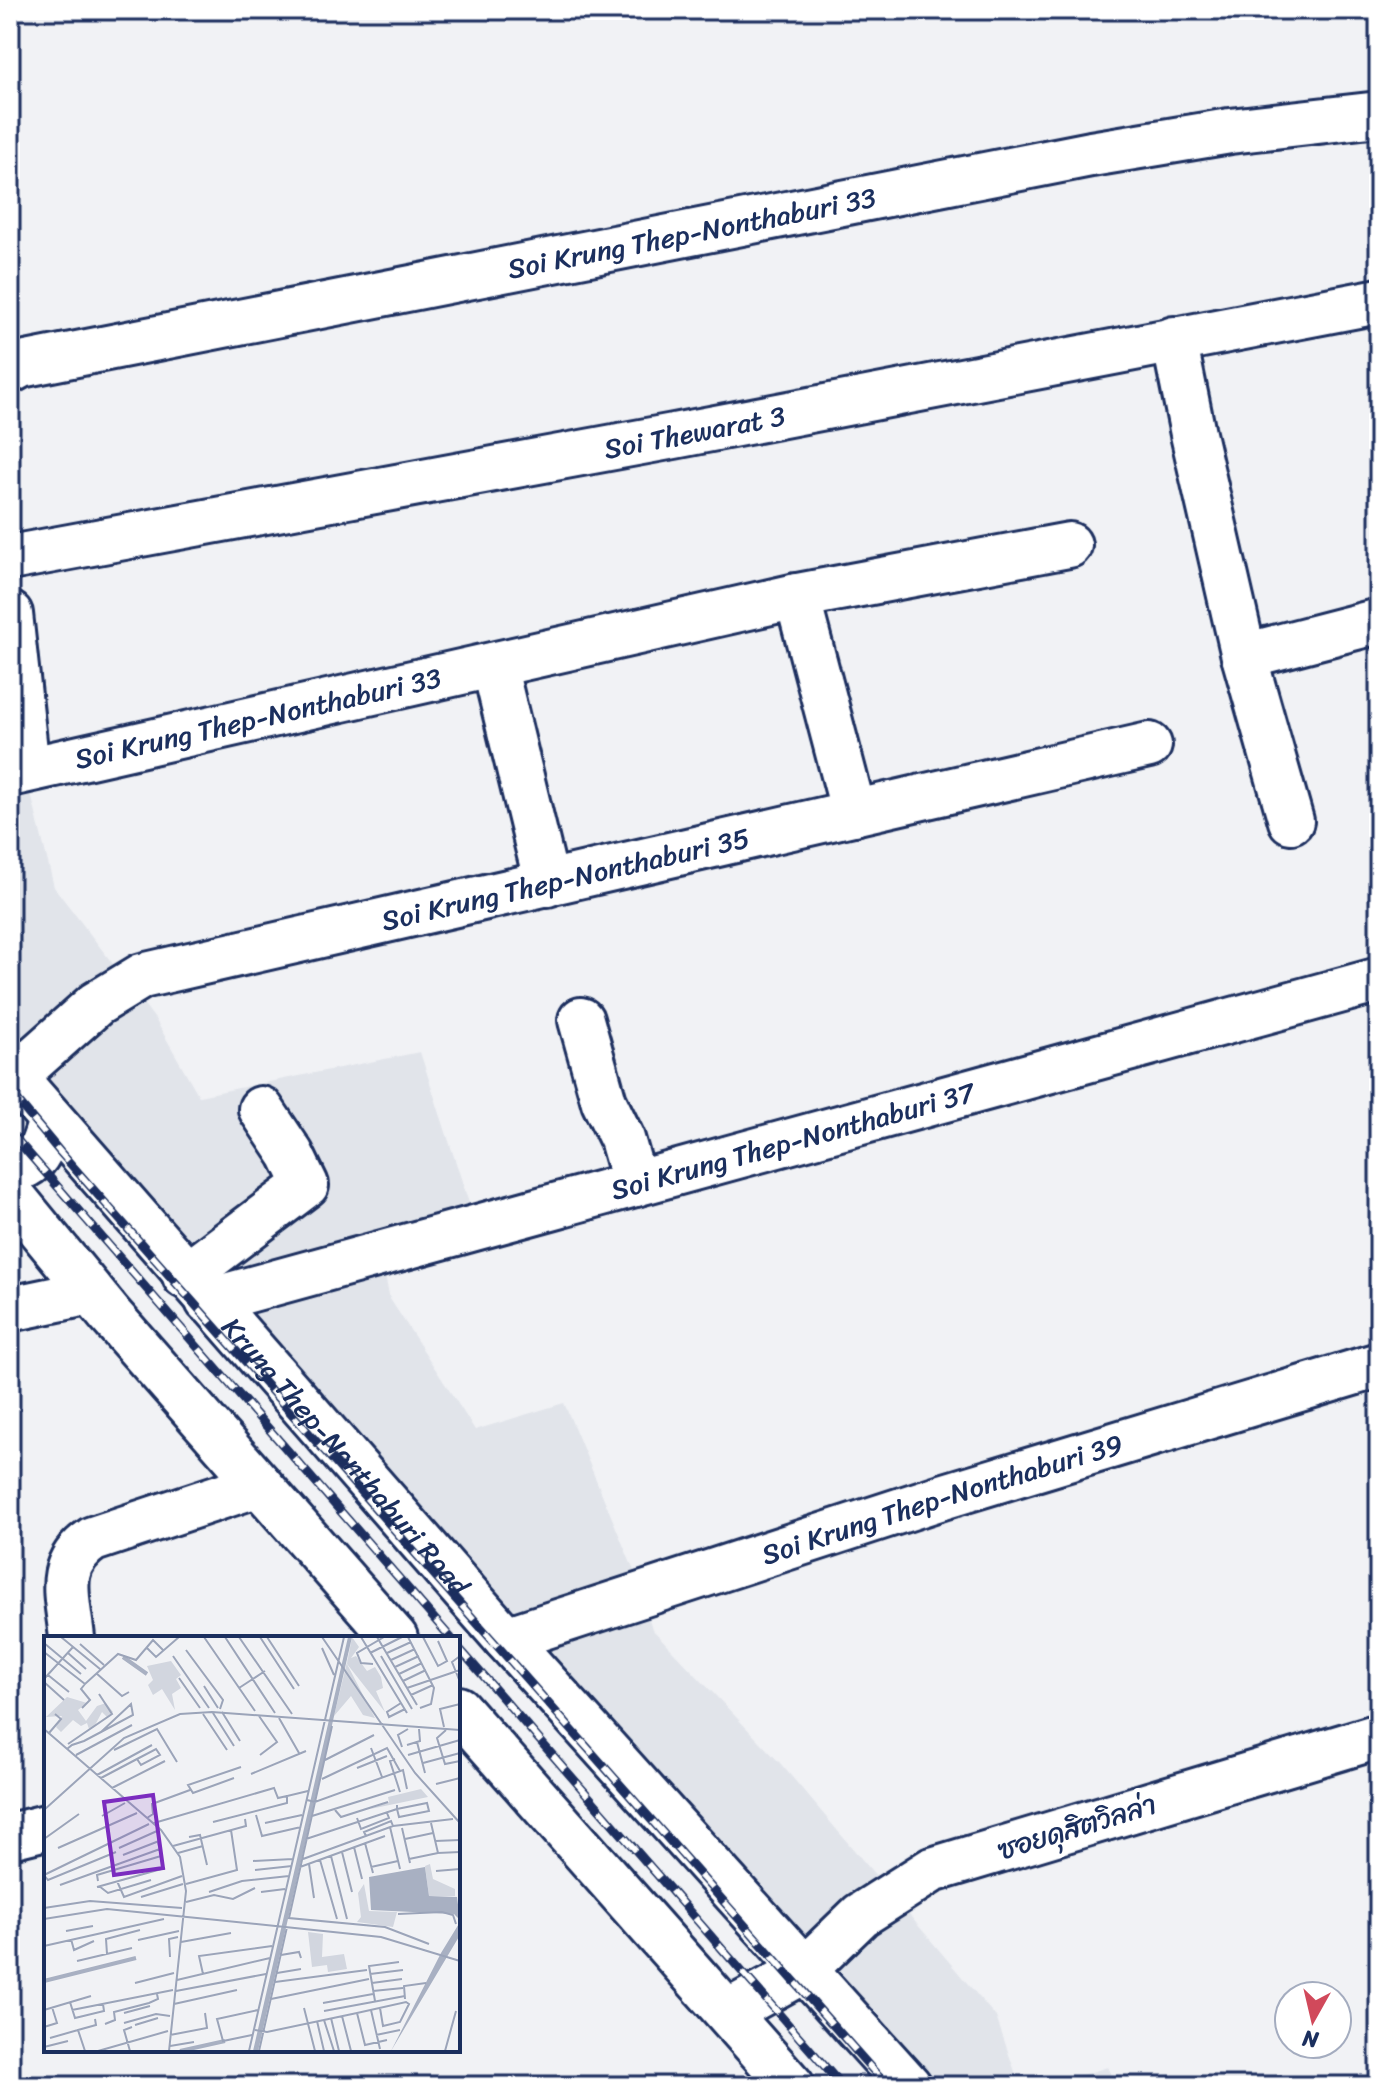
<svg xmlns="http://www.w3.org/2000/svg" width="1389" height="2096" font-family="Sriracha,'Playpen Sans Thai',sans-serif">
	<style>
		.built { fill: #e1e4ea }
		.lines { fill: none; stroke-linecap: round; stroke-linejoin: round }
		.minor-casing { stroke: #1b2f5e; stroke-width: 50 }
		.major-casing { stroke: #1b2f5e; stroke-width: 50 }
		.minor { stroke: #fff; stroke-width: 44 }
		.major { stroke: #fff; stroke-width: 44 }
		.rail-casing { stroke: #1b2f5e; stroke-width: 9 }
		.rail { stroke: #fff; stroke-width: 6; stroke-dasharray: 18; stroke-linecap: butt }
		.labels { text-anchor: middle; dominant-baseline: central; stroke-width: 8; stroke-linejoin: round; paint-order: stroke }
		.street-label { font-size: 28px; fill: #1b2f5e; stroke: #fff }
		.inset-river { fill: none; stroke: #a8b0c2; stroke-width: 4 }
		.inset-road { fill: none; stroke: #9ba4b9; stroke-width: 2 }
		.view { fill: #7b2cbf; fill-opacity: 0.15; stroke: #7b2cbf; stroke-width: 4 }
		.inset-edge { fill: none; stroke: #1b2f5e; stroke-width: 4 }
	</style>
	<rect width="100%" height="100%" fill="#f1f2f5"/>
	<filter id="ink" filterUnits="userSpaceOnUse"><feTurbulence type="fractalNoise" baseFrequency=".0125" numOctaves="2"/><feDisplacementMap in="SourceGraphic" scale="16" xChannelSelector="R" yChannelSelector="G"/><feConvolveMatrix kernelMatrix="1 2 1 2 8 2 1 2 1" color-interpolation-filters="sRGB"/></filter>
	<g filter="url(#ink)">
		<g class="built">
			<polygon points="29,786 54,887 155,1019 199,1096 420,1052 469,1203 375,1231 390,1299 475,1430 564,1403 637,1578 652,1629 780,1763 996,2017 1020,2086 933,2086 10,1044 10,790"/>
			<polygon points="1108,2067 1115,2086 1046,2086"/>
		</g>
		<g class="lines">
			<defs>
				<g id="minor">
					<polyline points="1174,339 1193,434 1244,656 1291,821"/>
					<path id="s1" d="M 10,371 L 21,365 L 1091,154 L 1230,131 L 1379,114"/>
					<path id="s2" d="M 10,558 L 674,436 L 1379,301"/>
					<polyline points="797,596 854,813"/>
					<polyline points="10,614 27,769"/>
					<polyline points="1244,656 1379,621"/>
					<polyline points="494,665 547,884"/>
					<path id="s3" d="M 10,774 L 797,596 L 1069,545"/>
					<polyline points="581,1020 604,1102 622,1139 635,1184"/>
					<path id="s4" d="M 14,1077 L 96,1004 L 142,976 L 1149,745"/>
					<polyline points="185,1276 306,1185 291,1154 261,1109"/>
					<path id="s5" d="M 208,1301 L 1379,980"/>
					<polyline points="10,1309 91,1292"/>
					<path d="M 72,1638 C 68,1597 54,1565 93,1539 L 259,1484"/>
					<path id="s6" d="M 506,1639 L 942,1497 L 1379,1365"/>
					<polyline points="10,1836 46,1827"/>
					<polyline points="803,1971 861,1915 932,1870 1379,1736"/>
				</g>
				<g id="major">
					<path id="s7" d="M 10,1072 L 506,1639 L 909,2086"/>
					<path d="M 10,1169 C 39,1168 44,1143 51,1120"/>
					<polyline points="10,1193 110,1315 395,1638"/>
					<polyline points="458,1709 792,2086"/>
					<polyline points="728,2012 803,1971"/>
				</g>
			</defs>
			<use href="#minor" class="minor-casing"/>
			<use href="#major" class="major-casing"/>
			<use href="#minor" class="minor"/>
			<use href="#major" class="major"/>
			<defs>
				<g id="rail">
					<polyline points="10,1092 60,1152 887,2086"/>
					<polyline points="10,1132 451,1638"/>
					<polyline points="458,1647 842,2086"/>
				</g>
			</defs>
			<use href="#rail" class="rail-casing"/>
			<use href="#rail" class="rail"/>
		</g>
	</g>
	<g class="labels">
		<g class="street-label">
			<text stroke="none"><textPath href="#s1" startOffset="696">Soi Krung Thep-Nonthaburi 33</textPath></text>
			<text stroke="none"><textPath href="#s2" startOffset="696">Soi Thewarat 3</textPath></text>
			<text stroke="none"><textPath href="#s3" startOffset="254">Soi Krung Thep-Nonthaburi 33</textPath></text>
			<text stroke="none"><textPath href="#s4" startOffset="598">Soi Krung Thep-Nonthaburi 35</textPath></text>
			<text stroke="none"><textPath href="#s5" startOffset="606">Soi Krung Thep-Nonthaburi 37</textPath></text>
			<text stroke="none"><textPath href="#s7" startOffset="510">Krung Thep-Nonthaburi Road</textPath></text>
			<text stroke="none"><textPath href="#s6" startOffset="458">Soi Krung Thep-Nonthaburi 39</textPath></text>
			<text transform="translate(1077 1827) rotate(-17)">ซอยดุสิตวิลล่า</text>
		</g>
	</g>
	<g transform="translate(44 1636)">
		<rect width="416" height="416" fill="#f1f2f5"/>
		<path d="M 309,1 L 303,28 L 331,82 L 319,79 L 307,60 L 290,80 ZM 23,61 L 43,67 L 34,74 L 42,85 L 53,70 L 62,67 L 69,76 L 63,81 L 58,76 L 50,91 L 29,104 L 45,93 L 43,87 L 37,90 L 29,84 L 17,96 L 12,91 L 18,80 L 2,81 ZM 377,153 L 384,161 L 326,173 L 345,166 L 344,161 Z" fill="#d2d6df"/>
		<path d="M 308,1 L 315,11 L 307,22 L 312,20 L 323,35 L 331,31 L 337,41 L 339,52 L 332,55 L 341,76 L 303,28 ZM 127,25 L 137,39 L 132,43 L 137,52 L 128,58 L 131,74 L 118,53 L 109,59 L 104,49 L 109,44 L 103,30 ZM 386,228 L 389,243 L 411,253 L 411,260 L 385,260 L 381,230 Z" fill="#d2d6df"/>
		<path d="M 264,296 L 279,298 L 278,321 L 300,318 L 303,333 L 284,336 L 283,329 L 268,331 Z" fill="#d2d6df"/>
		<path d="M 320,248 L 325,275 L 353,276 L 349,291 L 313,286 L 317,281 L 314,257 Z" fill="#d2d6df"/>
		<path d="M 304,1 L 308,1 L 214,415 L 209,415 ZM 381,231 L 385,260 L 413,261 L 416,284 L 410,278 L 327,274 L 325,241 ZM 416,286 L 416,299 L 347,415 L 397,317 Z" fill="#a8b0c2"/>
		<path class="inset-river" d="M 79,21 L 103,38M 0,345 L 92,322M 136,415 L 181,405"/>
		<path class="inset-road" d="M 17,1 L 56,33M 160,1 L 211,75M 181,1 L 231,77M 195,1 L 248,78M 216,1 L 250,53M 223,1 L 255,50M 278,1 L 371,137 L 416,187M 317,1 L 363,77M 333,1 L 373,69M 364,1 L 390,52 L 387,68 L 376,72M 379,1 L 394,30 L 403,25 L 394,5M 0,7 L 37,38M 36,8 L 60,29M 103,12 L 112,21 L 135,1M 278,12 L 290,39M 142,14 L 179,64 L 176,73M 0,16 L 41,48 L 74,18 L 92,24 L 109,4 L 120,15M 24,17 L 42,33M 326,17 L 358,1M 343,17 L 367,6M 129,20 L 165,72M 337,20 L 368,73M 416,20 L 408,26 L 416,46M 347,24 L 371,13M 329,28 L 317,27 L 313,17 L 340,1M 351,31 L 375,20M 52,37 L 78,60 L 85,56M 355,38 L 378,27M 4,39 L 25,56M 135,42 L 156,72M 0,43 L 29,11M 359,45 L 382,34M 0,46 L 20,64M 160,50 L 174,72M 195,52 L 221,35M 363,52 L 416,34M 367,59 L 389,49M 357,67 L 343,76 L 345,81 L 361,73M 38,72 L 46,64 L 37,53 L 41,48M 178,76 L 196,105M 169,77 L 190,110M 159,78 L 183,114M 215,80 L 233,106 L 216,119M 235,82 L 255,117M 288,90 L 245,282 L 341,291 L 385,308M 400,91 L 396,73 L 416,68M 0,93 L 117,194 L 136,221 L 142,255 L 125,415M 402,94 L 393,102 L 401,128 L 416,125M 5,97 L 17,83 L 11,78M 373,106 L 381,137M 24,108 L 68,78 L 55,58M 363,109 L 376,105 L 375,93M 358,111 L 354,99 L 364,93M 327,112 L 338,141M 23,113 L 28,109 L 40,105 L 57,96 L 89,79 L 87,68 L 57,96M 70,114 L 113,93 L 133,126M 32,119 L 88,89M 364,119 L 416,104M 351,123 L 346,125 L 356,156M 281,124 L 330,99M 379,127 L 416,117M 313,132 L 343,120M 207,138 L 262,115M 53,139 L 108,109M 57,142 L 93,123 L 112,113 L 116,119 L 97,129 L 93,123M 190,142 L 149,157 L 144,149 L 197,131M 278,143 L 343,112 L 356,135M 392,148 L 416,142M 68,152 L 121,125M 263,164 L 271,166 L 359,134 L 363,153M 0,174 L 80,102 L 136,78 L 168,76 L 416,94M 291,174 L 297,181 L 344,166M 212,179 L 218,200 L 257,191M 58,180 L 81,167M 268,180 L 351,154M 103,182 L 109,178 L 108,168 L 146,154M 313,182 L 317,193 L 345,182 L 343,177M 169,186 L 243,167 L 243,160 L 264,155M 110,187 L 230,152 L 234,162 L 243,160M 221,187 L 258,179M 387,187 L 394,217 L 416,216M 346,191 L 356,233M 358,192 L 366,227M 322,200 L 320,196 L 347,185 L 349,190M 145,201 L 156,199 L 163,229M 0,203 L 35,178M 262,203 L 353,173 L 383,167 L 385,175 L 355,181 L 353,173 L 353,169M 361,203 L 389,197M 391,205 L 416,204M 321,207 L 329,237M 129,210 L 202,190 L 201,183M 310,211 L 318,243M 14,212 L 93,177M 75,212 L 113,195M 298,216 L 308,256M 134,217 L 159,210M 79,219 L 115,205M 287,220 L 303,283M 259,223 L 349,190 L 409,183M 365,223 L 394,217M 276,224 L 293,283M 209,225 L 249,223M 265,228 L 270,262M 256,231 L 341,200M 327,231 L 354,225M 211,234 L 248,230M 392,235 L 416,233M 0,239 L 105,188M 0,239 L 4,244 L 72,216M 54,245 L 53,239 L 117,220 L 114,206M 73,245 L 80,261 L 138,240M 142,248 L 193,234 L 187,194M 16,249 L 116,213M 55,250 L 64,257 L 107,244M 53,251 L 121,232M 165,256 L 198,245 L 245,240M 217,256 L 241,253M 97,261 L 139,248M 142,266 L 170,259 L 189,263 L 211,252M 0,272 L 46,265 L 138,272M 354,278 L 398,276 L 409,279 L 412,288M 0,283 L 63,273 L 173,284 L 337,301 L 416,325M 22,295 L 49,290M 27,303 L 30,314 L 50,305M 94,304 L 135,295M 137,306 L 187,297M 0,310 L 120,283M 63,318 L 62,303 L 96,294M 237,319 L 255,316 L 257,322M 126,321 L 125,303 L 134,301M 33,325 L 88,312M 233,337 L 257,333M 159,338 L 155,320 L 228,310M 326,338 L 359,334M 133,344 L 226,322M 231,346 L 323,334M 91,347 L 130,337M 328,347 L 358,343M 132,355 L 222,338M 329,355 L 359,352M 227,363 L 325,343M 361,363 L 360,350 L 382,347M 331,365 L 325,330 L 355,326M 26,366 L 31,382 L 60,375 L 59,368M 279,367 L 329,358M 130,368 L 193,354M 260,372 L 271,415M 0,374 L 47,360M 28,374 L 129,354M 327,374 L 336,413M 280,375 L 361,360M 80,377 L 106,370M 313,377 L 321,409 L 343,404M 298,380 L 307,415M 287,382 L 295,415M 280,384 L 290,415M 273,385 L 280,415M 80,387 L 112,378 L 126,380M 61,388 L 71,384 L 70,376 L 105,367 L 114,363 L 113,358M 91,389 L 114,382M 0,391 L 13,387 L 8,371M 211,394 L 223,396 L 313,377 L 362,366 L 365,368 L 356,386 L 339,390 L 336,372M 126,399 L 163,392 L 161,377M 208,399 L 179,405 L 173,383 L 214,374M 332,399 L 356,394M 6,402 L 34,394M 126,410 L 150,406M 0,411 L 24,405M 41,415 L 34,394 L 52,389 L 51,383M 54,415 L 124,395M 86,415 L 80,394 L 88,391M 205,415 L 300,1M 215,415 L 243,291M 401,415 L 412,375"/>
		<path class="view" d="M 109,159 L 119,232 L 70,239 L 60,166 Z"/>
		<rect width="416" height="416" class="inset-edge"/>
	</g>
	<rect width="1389" height="2096" fill="none" stroke="#fff" stroke-width="40"/>
	<rect x="20" y="20" width="1349" height="2056" fill="none" stroke="#1b2f5e" stroke-width="3" filter="url(#ink)"/>
	<g transform="translate(1313 2020) rotate(188)"><circle r="38" fill="#ffffff" stroke="#a4acbf" stroke-width="2"/>
	<path d="M0-6L14 30L0 20L-14 30Z" fill="#d1495b"/>
	<text y="-12" font-size="22" font-weight="bold" text-anchor="middle" fill="#1b2f5e">N</text>
	</g>
</svg>
